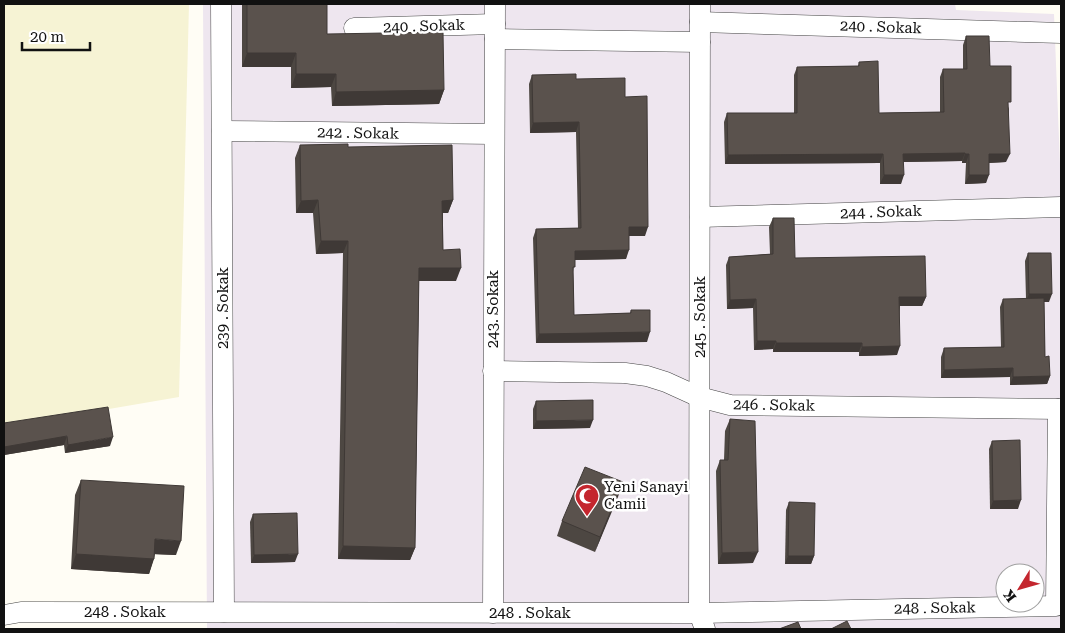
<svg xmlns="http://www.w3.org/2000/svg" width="1065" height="633" font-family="'Roboto Serif',serif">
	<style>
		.industrial { fill: #eee6ef; fill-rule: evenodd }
		.farmland { fill: #f6f3d4 }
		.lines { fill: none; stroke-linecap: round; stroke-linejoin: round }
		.street-casing { stroke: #444; stroke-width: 21 }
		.street { stroke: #fff; stroke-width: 20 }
		.wall { fill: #4d4742 }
		.shaded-wall { fill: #3f3936 }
		.building { fill: #5a524d; stroke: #3f3936 }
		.labels { text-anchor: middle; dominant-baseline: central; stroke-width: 5; stroke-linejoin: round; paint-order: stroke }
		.street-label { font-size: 15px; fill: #111; stroke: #fff }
		.poi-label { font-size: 15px; fill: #111; stroke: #fff; text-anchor: start }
	</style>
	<rect width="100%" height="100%" fill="#fffdf5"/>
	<path class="industrial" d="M 203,4 L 955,4 L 956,10 L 1054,14 L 1061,189 L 1061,629 L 207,629 ZM 1005,573 L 1035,573 L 1035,603 L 1005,603 Z"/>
	<polygon class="farmland" points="4,4 189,4 179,397 4,427"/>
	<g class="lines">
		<defs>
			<g id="street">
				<polyline points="221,4 224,612"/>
				<polyline points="700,4 699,613 705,629"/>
				<polyline points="700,22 1061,33"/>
				<polyline points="354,28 495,24"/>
				<polyline points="495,39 700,42"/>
				<polyline points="222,131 494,134"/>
				<polyline points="700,217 1061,207"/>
				<polyline points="493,371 625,373 647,376 666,382 699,397 730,405 1061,409"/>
				<polyline points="493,613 495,4"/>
				<polyline points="4,615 21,612 699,613 1056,606 1058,409"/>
			</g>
		</defs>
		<use href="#street" class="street-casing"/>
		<use href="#street" class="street"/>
	</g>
	<g class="wall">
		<polygon points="242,4 327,4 327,34 444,90 439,104 332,106 331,87 291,88 291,67 242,67"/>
		<polygon points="966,36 990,66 1009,109 1006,162 989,163 986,183 965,184 966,163 962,163 962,161 903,162 901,184 880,184 880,163 725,164 724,122 727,113 794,113 794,75 797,67 858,66 859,62 879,113 940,112 940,77 943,69 963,69 963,45"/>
		<polygon points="532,75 576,79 625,97 645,236 629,236 626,259 575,260 573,272 574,315 630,313 631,310 647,342 536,343 533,238 536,229 578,228 576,132 530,133 529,84"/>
		<polygon points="300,145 348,147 453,200 448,213 443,213 443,250 456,281 419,281 415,548 410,560 338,559 343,253 316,254 313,213 296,213 295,158"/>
		<polygon points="773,218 795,258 926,297 922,306 900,306 897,355 859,356 859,352 773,352 773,349 754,350 753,308 727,309 726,265 729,257 770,254 769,227"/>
		<polygon points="1028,253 1049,302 1044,302 1045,357 1050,376 1047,384 1010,385 1010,377 941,378 941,357 944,348 1001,347 1000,307 1003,299 1026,299 1025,261"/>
		<polygon points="536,401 590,428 533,429 533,409"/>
		<polygon points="730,419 753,563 718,564 716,471 720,460 724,460 725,431"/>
		<polygon points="4,423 110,446 65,453 64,445 4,455"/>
		<polygon points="992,441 1018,509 990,509 989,449"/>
		<polygon points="81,480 176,555 155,554 149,574 71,569 75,495"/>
		<polygon points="623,482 595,552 557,536 562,521"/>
		<polygon points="789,502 814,556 811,564 785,564 786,510"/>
		<polygon points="253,514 295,562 251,563 250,522"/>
	</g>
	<g class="shaded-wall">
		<polygon points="247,53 296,53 291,67 242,67"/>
		<polygon points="296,74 336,74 331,87 291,88"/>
		<polygon points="444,90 439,104 332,106 336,92"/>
		<polygon points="579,122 576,132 530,133 533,123"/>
		<polygon points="965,153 962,161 900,162 903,154"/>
		<polygon points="883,154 880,163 725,164 728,155"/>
		<polygon points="965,154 969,154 966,163 962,163"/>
		<polygon points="989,154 1010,154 1006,162 986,163"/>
		<polygon points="884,175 904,175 901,184 880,184"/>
		<polygon points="969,175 989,175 986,183 965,184"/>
		<polygon points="318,200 313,213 296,213 301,201"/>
		<polygon points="453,200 448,213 438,213 442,201"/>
		<polygon points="629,227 648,227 645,236 626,236"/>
		<polygon points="321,241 348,241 343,253 316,254"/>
		<polygon points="629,250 626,259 571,260 575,251"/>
		<polygon points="419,268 461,268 456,281 414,281"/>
		<polygon points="1029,294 1052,294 1049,302 1026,302"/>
		<polygon points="899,297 926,297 922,306 896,306"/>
		<polygon points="756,299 753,308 727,309 730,300"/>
		<polygon points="650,332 647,342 536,343 539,334"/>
		<polygon points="757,341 776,341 773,349 754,350"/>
		<polygon points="776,343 862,343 859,352 773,352"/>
		<polygon points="900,346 897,355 859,356 862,347"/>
		<polygon points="1013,368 1010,377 941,378 944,370"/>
		<polygon points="1050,376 1047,384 1010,385 1013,377"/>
		<polygon points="593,420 590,428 533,429 536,421"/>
		<polygon points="67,436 64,445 4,455 4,447"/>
		<polygon points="113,437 110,446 65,453 68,445"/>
		<polygon points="623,482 618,497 595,552 600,537"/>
		<polygon points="1021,500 1018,509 990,509 993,501"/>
		<polygon points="155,539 181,541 176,555 150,554"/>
		<polygon points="343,546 415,548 410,560 338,559"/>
		<polygon points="758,552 753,563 718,564 722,553"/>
		<polygon points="76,554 154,559 149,574 71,569"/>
		<polygon points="298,554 295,562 251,563 254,555"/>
		<polygon points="788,556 814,556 811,564 785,564"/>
	</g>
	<g class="building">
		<polygon points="247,4 327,4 327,34 443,32 444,90 336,92 336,74 296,74 296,53 247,53"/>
		<polygon points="966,36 989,36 990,66 1011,66 1011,102 1008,102 1010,154 989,154 989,175 969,175 969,154 965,154 965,153 903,154 904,175 884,175 883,154 728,155 727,113 797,113 797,67 859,66 859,62 878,61 879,113 944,112 943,69 967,69"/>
		<polygon points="576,74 576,79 625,78 625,97 647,96 648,227 629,227 629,250 575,251 575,267 573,267 574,315 631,313 631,310 650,310 650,332 539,334 536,229 581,228 579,122 533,123 532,75"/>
		<polygon points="348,144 348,147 452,145 453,200 442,201 443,250 460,249 461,268 419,268 415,548 343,546 348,241 321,241 318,200 301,201 300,145"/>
		<polygon points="773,218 794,218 795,258 925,256 926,297 899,297 900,346 862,347 862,343 776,343 776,341 757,341 756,299 730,300 729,257 773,254"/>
		<polygon points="1028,253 1051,253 1052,294 1029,294"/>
		<polygon points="1044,298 1045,357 1049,356 1050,376 1013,377 1013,368 944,370 944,348 1004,347 1003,299"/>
		<polygon points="593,400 593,420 536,421 536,401"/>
		<polygon points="108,407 113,437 68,445 67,436 4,447 4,423"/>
		<polygon points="730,419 755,421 758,552 722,553 720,460 728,460"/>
		<polygon points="1020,440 1021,500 993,501 992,441"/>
		<polygon points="585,467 623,482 600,537 562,521"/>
		<polygon points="81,480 184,486 181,541 155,539 154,559 76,554"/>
		<polygon points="789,502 815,503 814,556 788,556"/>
		<polygon points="297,513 298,554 254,555 253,514"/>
		<polygon points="847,621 851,629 831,629"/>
		<polygon points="798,622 801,629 779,629"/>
	</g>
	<defs>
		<symbol id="mosque-pin" viewBox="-11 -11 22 30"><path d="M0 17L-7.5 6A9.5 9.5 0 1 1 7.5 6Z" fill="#c4262e" stroke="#fff"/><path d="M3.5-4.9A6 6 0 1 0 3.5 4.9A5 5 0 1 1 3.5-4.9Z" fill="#fff"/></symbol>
	</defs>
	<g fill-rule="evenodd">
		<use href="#mosque-pin" x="573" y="482" width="28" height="38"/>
	</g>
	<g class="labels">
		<g class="street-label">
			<text transform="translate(424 26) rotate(-2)">240 . Sokak</text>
			<text transform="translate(881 27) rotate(2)">240 . Sokak</text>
			<text transform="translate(358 133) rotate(1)">242 . Sokak</text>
			<text transform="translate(881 212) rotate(-2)">244 . Sokak</text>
			<text transform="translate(223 308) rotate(-90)">239 . Sokak</text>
			<text transform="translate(493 309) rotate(-90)">243. Sokak</text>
			<text transform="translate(700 317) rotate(-90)">245 . Sokak</text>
			<text transform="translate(774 405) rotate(1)">246 . Sokak</text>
			<text transform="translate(935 608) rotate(-1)">248 . Sokak</text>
			<text x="125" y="612">248 . Sokak</text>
			<text x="530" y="613">248 . Sokak</text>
		</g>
		<g class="poi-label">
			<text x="604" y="487">Yeni Sanayi<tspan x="604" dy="17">Camii</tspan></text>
		</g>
	</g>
	<rect width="1065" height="633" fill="none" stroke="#111111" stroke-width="10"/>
	<g transform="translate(1020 588) rotate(233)"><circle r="24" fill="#ffffff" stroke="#a0a0a0"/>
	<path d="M0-4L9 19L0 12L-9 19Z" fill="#c4262e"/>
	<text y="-8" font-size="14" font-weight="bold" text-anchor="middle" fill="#111111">K</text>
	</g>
	<path d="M22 42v8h68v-8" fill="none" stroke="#111111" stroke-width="2.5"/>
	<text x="30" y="42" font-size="15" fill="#111111" stroke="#ffffff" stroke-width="4" paint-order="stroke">20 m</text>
</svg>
